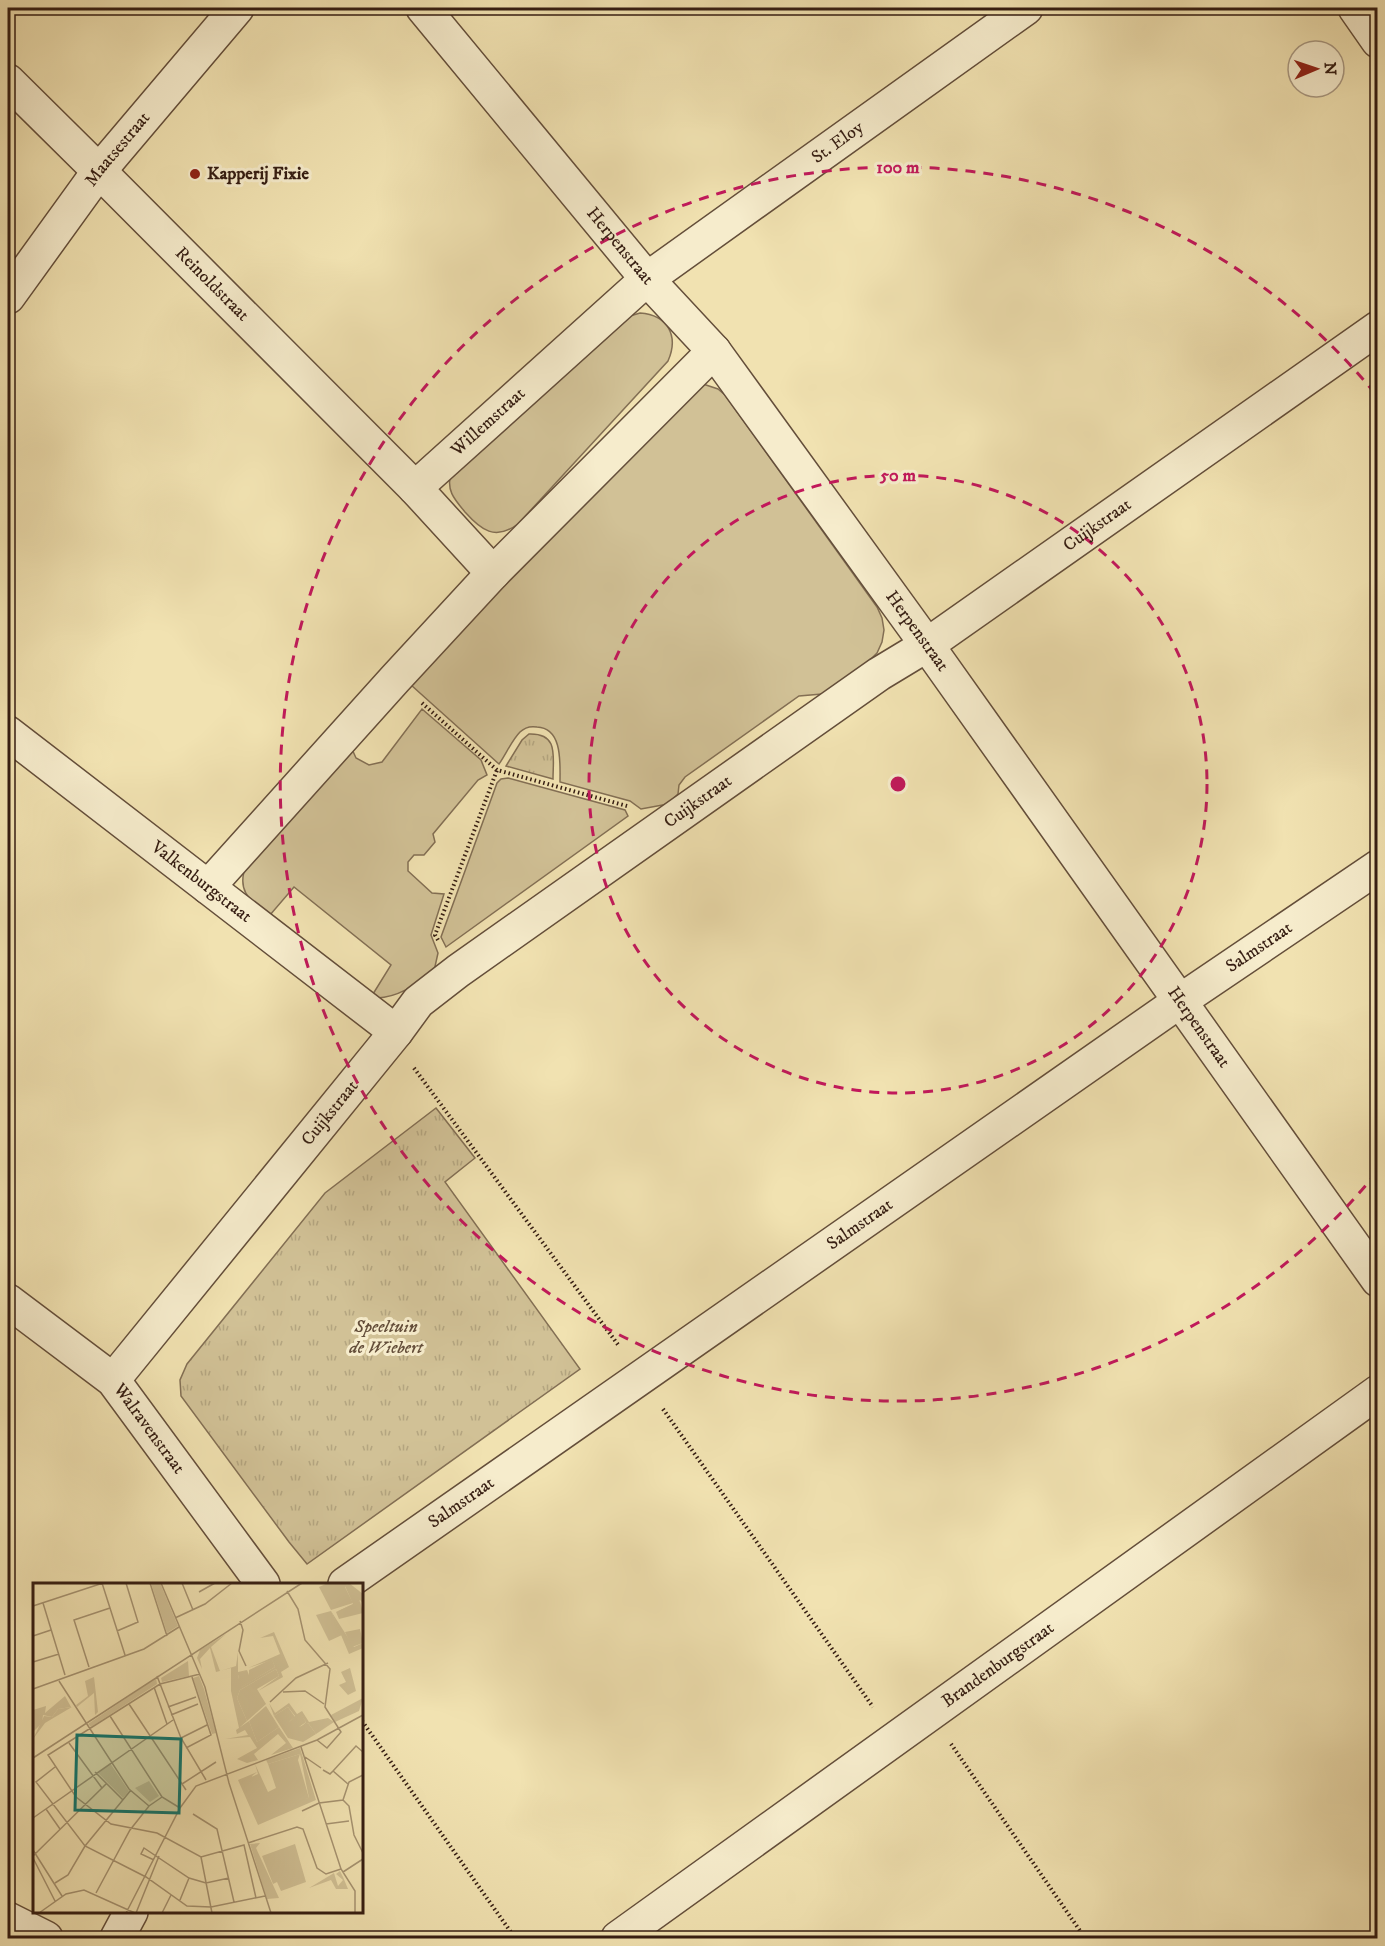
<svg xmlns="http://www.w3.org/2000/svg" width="1385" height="1946" font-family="'IM FELL DW Pica',serif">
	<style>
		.grass { fill: #d1c196; stroke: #836f54; stroke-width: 1.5 }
		.park { fill: url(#park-tufts); stroke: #836f54; stroke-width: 1.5 }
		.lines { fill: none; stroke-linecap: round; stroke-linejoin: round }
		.minor-casing { stroke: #644e3a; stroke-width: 36 }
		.path { stroke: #351d12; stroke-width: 4; stroke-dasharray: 1.5 3; stroke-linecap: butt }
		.minor { stroke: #f6eccc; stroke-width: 33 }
		.ring { fill: none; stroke: #c2185b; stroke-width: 3; stroke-dasharray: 10 8 }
		.poi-dot { fill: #8f2418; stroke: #f6eccc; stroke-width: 2 }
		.labels { text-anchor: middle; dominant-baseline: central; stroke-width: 6; stroke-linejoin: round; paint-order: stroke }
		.street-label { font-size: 18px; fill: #351d12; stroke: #f6eccc }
		.poi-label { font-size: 18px; font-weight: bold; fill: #351d12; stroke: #f6eccc; text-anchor: start }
		.park-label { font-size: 18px; font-style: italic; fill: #644e3a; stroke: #f6eccc }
		.inset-road { fill: none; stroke: #a69371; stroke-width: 1.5 }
		.view { fill: #0f766e; fill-opacity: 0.15; stroke: #0f766e; stroke-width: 3 }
		.inset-edge { fill: none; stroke: #351d12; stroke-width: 3 }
		.centre { fill: #c2185b; stroke: #f6eccc; stroke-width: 3 }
		.ring-label { font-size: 18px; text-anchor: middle; font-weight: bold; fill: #c2185b; stroke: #f6eccc; stroke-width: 6; stroke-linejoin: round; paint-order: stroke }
	</style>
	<defs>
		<pattern id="park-tufts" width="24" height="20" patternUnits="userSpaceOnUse" patternTransform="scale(1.5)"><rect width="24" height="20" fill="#d1c196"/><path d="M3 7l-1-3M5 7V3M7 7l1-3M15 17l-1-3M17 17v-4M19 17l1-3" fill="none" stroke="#b4a580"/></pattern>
	</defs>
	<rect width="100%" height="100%" fill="#f1e2b1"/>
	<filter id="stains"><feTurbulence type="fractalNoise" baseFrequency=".00333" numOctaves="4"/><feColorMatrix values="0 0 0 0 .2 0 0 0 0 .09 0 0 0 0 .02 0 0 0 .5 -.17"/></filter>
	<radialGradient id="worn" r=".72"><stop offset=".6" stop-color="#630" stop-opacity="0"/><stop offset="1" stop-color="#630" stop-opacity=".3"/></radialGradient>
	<g class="grass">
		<path d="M 640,313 C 668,315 679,336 668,361 L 518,524 C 495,541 481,530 465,512 C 454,499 446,490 451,473 L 630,316 Z"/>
		<path d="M 700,383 L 718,389 L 725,395 L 877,607 L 882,618 L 884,630 L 882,642 L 877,653 L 868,662 L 822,694 L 799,696 L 685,777 L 679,785 L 678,794 L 668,804 L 641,809 L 630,801 L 560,782 C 560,764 563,728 537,727 C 531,726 525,727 520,732 C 512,740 506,754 499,764 L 411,685 L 675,395 Z"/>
		<path d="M 422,709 L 481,760 L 487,775 L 478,780 L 433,834 L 435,842 L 424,855 L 414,855 L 408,862 L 408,871 L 432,893 L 444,894 L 431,935 L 438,953 L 434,971 C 416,984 400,997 377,998 L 373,994 L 391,965 L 294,887 L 270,915 C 250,900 236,892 246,865 L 352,749 L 356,758 L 369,765 L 382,762 Z"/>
		<polygon points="508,778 625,810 628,816 446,947 441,937 497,783 501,779"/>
	</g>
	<g class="park">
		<path d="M 529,734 C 559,733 553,756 553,779 L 506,766 L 522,740 Z"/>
		<polygon points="436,1108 475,1158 445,1182 580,1369 307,1564 289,1542 181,1396 180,1380 187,1364 325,1193"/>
	</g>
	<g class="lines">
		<defs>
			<g id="minor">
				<path id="s1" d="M 423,8 L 647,279 L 714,351 L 927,645 L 1378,1280"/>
				<polyline points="1355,8 1378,41"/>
				<path id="s2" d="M 8,81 L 99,171 L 415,488"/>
				<path id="s3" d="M 8,297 L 99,171 L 237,8"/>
				<path id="s4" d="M 493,573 L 415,488 L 647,279 L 1026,8"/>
				<path id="s5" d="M 8,733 L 396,1032"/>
				<polyline points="208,887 395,679 493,573 714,351"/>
				<path id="s6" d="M 8,1301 L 113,1380 L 263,1584"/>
				<path id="s7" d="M 113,1380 L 396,1032 L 418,1002 L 458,971 L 879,674 L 927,645 L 1378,328"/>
				<path id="s8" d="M 345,1584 L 1180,1001 L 1378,867"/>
				<polyline points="8,1919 46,1938"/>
				<polyline points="117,1938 131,1912"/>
				<path id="s9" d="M 618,1938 L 1378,1392"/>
			</g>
		</defs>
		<use href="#minor" class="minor-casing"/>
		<g class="path">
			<polyline points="422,703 497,770 627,806"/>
			<polyline points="438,940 435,935 497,770"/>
			<polyline points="414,1068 619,1346"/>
			<polyline points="663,1409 873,1707"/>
			<polyline points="362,1721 515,1938"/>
			<polyline points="951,1744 1085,1938"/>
		</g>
		<use href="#minor" class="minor"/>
	</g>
	<g class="ring">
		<circle cx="898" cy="784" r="309"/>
		<path d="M1377 1172A617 617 0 1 1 1377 396"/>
	</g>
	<circle class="poi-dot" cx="195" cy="174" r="6"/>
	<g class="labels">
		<g class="street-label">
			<text stroke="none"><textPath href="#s4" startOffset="662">St. Eloy</textPath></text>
			<text stroke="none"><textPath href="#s3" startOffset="184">Maatsestraat</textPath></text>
			<text stroke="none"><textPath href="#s1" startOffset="309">Herpenstraat</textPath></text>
			<text stroke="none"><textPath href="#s2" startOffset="288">Reinoldstraat</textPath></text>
			<text stroke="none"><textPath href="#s4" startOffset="214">Willemstraat</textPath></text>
			<text stroke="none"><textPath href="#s7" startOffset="1316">Cuijkstraat</textPath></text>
			<text stroke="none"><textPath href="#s1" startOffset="796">Herpenstraat</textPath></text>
			<text stroke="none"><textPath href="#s7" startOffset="830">Cuijkstraat</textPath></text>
			<text stroke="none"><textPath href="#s5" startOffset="244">Valkenburgstraat</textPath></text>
			<text stroke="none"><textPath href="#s8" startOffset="1114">Salmstraat</textPath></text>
			<text stroke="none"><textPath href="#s1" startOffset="1282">Herpenstraat</textPath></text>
			<text stroke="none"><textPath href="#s7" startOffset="344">Cuijkstraat</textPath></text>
			<text stroke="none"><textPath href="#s8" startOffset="628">Salmstraat</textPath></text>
			<text stroke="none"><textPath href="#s6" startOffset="192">Walravenstraat</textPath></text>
			<text stroke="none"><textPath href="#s8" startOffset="142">Salmstraat</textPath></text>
			<text stroke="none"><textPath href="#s9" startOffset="468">Brandenburgstraat</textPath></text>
		</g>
		<g class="poi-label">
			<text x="207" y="174">Kapperij Fixie</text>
		</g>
		<g class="park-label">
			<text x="386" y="1327">Speeltuin<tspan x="386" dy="21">de Wiebert</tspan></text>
		</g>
	</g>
	<g transform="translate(33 1583)">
		<rect width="330" height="330" fill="#f1e2b1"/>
		<path d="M 118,0 L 127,0 L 145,43 L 134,50 ZM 295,0 L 315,0 L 312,4 L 320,20 L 298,27 L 286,4 ZM 327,18 L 330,30 L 306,36 L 303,29 ZM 298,28 L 309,52 L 296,58 L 283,32 ZM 239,76 L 242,84 L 207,105 L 205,91 L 214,87 L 216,92 L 216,87 ZM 317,85 L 323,108 L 315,112 L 306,102 L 313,99 L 308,89 ZM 243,86 L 246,93 L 224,106 L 233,121 L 214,138 L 204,115 L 207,107 ZM 123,95 L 124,101 L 58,144 L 55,141 ZM 32,113 L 38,124 L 25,126 L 19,134 L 10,132 L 9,140 L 0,149 L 0,127 L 13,123 L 12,130 ZM 233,123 L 246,144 L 224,159 L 216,138 ZM 255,124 L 262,134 L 256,139 L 268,131 L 273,139 L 266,144 L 275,140 L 283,151 L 270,159 L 255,155 L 241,133 ZM 77,180 L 96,208 L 90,215 L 64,189 ZM 262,261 L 273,299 L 248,308 L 244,299 L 240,301 L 229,273 ZM 307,288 L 310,294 L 315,306 L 303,306 L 298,297 L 276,305 L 301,290 L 305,303 L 310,297 L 303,291 Z" fill="#d1c196"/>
		<path d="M 316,0 L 330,11 L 330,20 L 327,17 L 323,23 L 303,29 L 320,21 L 312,3 ZM 298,28 L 321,64 L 330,60 L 330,65 L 316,71 ZM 241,49 L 256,84 L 248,89 L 250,94 L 225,108 L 246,93 L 243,86 L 207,107 L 204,115 L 214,138 L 206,145 L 198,108 L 198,85 L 183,89 L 177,65 L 167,76 L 169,86 L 164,75 L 167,67 L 193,51 L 178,64 L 187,88 L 203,83 L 205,69 L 205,89 L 214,87 L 205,92 L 208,104 L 242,84 L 239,77 L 215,85 L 247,71 L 240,53 L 227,55 ZM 166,93 L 171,106 L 183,150 L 179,151 L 160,95 ZM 61,94 L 65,129 L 62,132 L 61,110 L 44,124 L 43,122 L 55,113 L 52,98 ZM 330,115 L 326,128 L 302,139 L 298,132 ZM 236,120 L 242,130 L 256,120 L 264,131 L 269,128 L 276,139 L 295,135 L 301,139 L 283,151 L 275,140 L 266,146 L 273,139 L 268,132 L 257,139 L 262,133 L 255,124 L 241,133 ZM 39,124 L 12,140 L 0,156 L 11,133 L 19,134 L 25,126 ZM 216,138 L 224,159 L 246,144 L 260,165 L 238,172 L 253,160 L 245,151 L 221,171 L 225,177 L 214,180 L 204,176 L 224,165 L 217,154 L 192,156 L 215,152 L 212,147 L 204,151 L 203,147 ZM 267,165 L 283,217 L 225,242 L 205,197 L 224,189 L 219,193 L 225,228 L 245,218 L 276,215 L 267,171 L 235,181 L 233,177 ZM 227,260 L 223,265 L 246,315 L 234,316 L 217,261 Z" fill="#d1c196"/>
		<path d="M 267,171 L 265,177 L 276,215 L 247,224 L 244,219 L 246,228 L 227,236 L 209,198 L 225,191 L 222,181 L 235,209 L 243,205 L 235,181 Z" fill="#d1c196"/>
		<path d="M 327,46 L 330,60 L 319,64 L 312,49 ZM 155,78 L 156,93 L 129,99 L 128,95 ZM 116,198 L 126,213 L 117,219 L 102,205 Z" fill="#d1c196"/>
		<path class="inset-road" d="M 69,0 L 92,72M 117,0 L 134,53M 128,0 L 172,104 L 196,200 L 238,330M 149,0 L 160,27M 254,8 L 265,26 L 272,57 L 297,86 L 292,124 L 308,149 L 294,165 L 284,157M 166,9 L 182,0M 10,20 L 32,92M 0,23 L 70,0M 142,35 L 172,21 L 199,0M 207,38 L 210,47 L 206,68 L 213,83M 84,48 L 105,39 L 93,0M 0,53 L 18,47M 0,79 L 26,71M 56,84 L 41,37 L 77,25M 167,91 L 127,101 L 15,172 L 43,214 L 78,241 L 124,250 L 168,274 L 211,262 L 223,315M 124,93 L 148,155 L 173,197M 26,98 L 96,206 L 116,223M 121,104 L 134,141M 0,106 L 111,66 L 146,44M 250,109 L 272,108 L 291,121M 237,119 L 263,95 L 295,80M 96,121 L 153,207M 135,124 L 163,114M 138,132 L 165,121M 77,133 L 129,214 L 147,225M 148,155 L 174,142M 36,160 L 69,205 L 73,201M 268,164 L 308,286 L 322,308 L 322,330M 153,165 L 178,152 L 159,94M 272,174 L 288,185M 0,175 L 269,0M 22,184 L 3,199 L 52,263 L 113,294 L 154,323 L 178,324 L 232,313M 290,187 L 297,191 L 300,188 L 315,201M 300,188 L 323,163 L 330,169M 62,189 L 90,217M 149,201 L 183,179M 310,217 L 316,223 L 321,252 L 330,270M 13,226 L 27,246M 269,228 L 286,220 L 310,217 L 316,199 L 330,192M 160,231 L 184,246 L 201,319M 0,235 L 140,137M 293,241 L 316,238M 215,260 L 264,244 L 270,246 L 284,285 L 293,291 L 308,286M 0,267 L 29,313M 0,273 L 69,205M 168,274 L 179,330M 0,275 L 22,318M 121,277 L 108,271 L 111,265 L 156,295 L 173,300 L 196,295M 310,289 L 330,276M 22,300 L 35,292 L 52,263 L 98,207M 63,310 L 97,247 L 116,223 L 129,214M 147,317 L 156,295M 6,330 L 33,311 L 51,307 L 102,330M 93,330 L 147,225 L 163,203 L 284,157 L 330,132M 103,330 L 126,273M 129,330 L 138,312"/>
		<path class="view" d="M 44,152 L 148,156 L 146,230 L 42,227 Z"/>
		<rect width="330" height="330" class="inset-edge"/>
	</g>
	<circle cx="898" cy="784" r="9" class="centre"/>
	<g class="ring-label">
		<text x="898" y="173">100 m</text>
		<text x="898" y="481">50 m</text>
	</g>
	<rect width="1385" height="1946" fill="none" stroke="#f1e2b1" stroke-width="30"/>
	<rect x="9" y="9" width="1367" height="1928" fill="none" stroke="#351d12" stroke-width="3"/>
	<rect x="15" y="15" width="1355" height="1916" fill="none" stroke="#351d12" stroke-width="1.5"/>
	<g transform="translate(1316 69) rotate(88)"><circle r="28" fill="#f6eccc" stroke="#a99982" stroke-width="1.5"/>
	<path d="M0-4.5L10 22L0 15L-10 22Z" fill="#8f2418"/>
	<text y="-9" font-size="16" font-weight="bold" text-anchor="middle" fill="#351d12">N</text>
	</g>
	<rect width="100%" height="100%" filter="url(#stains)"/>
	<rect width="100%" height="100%" fill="url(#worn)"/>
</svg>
